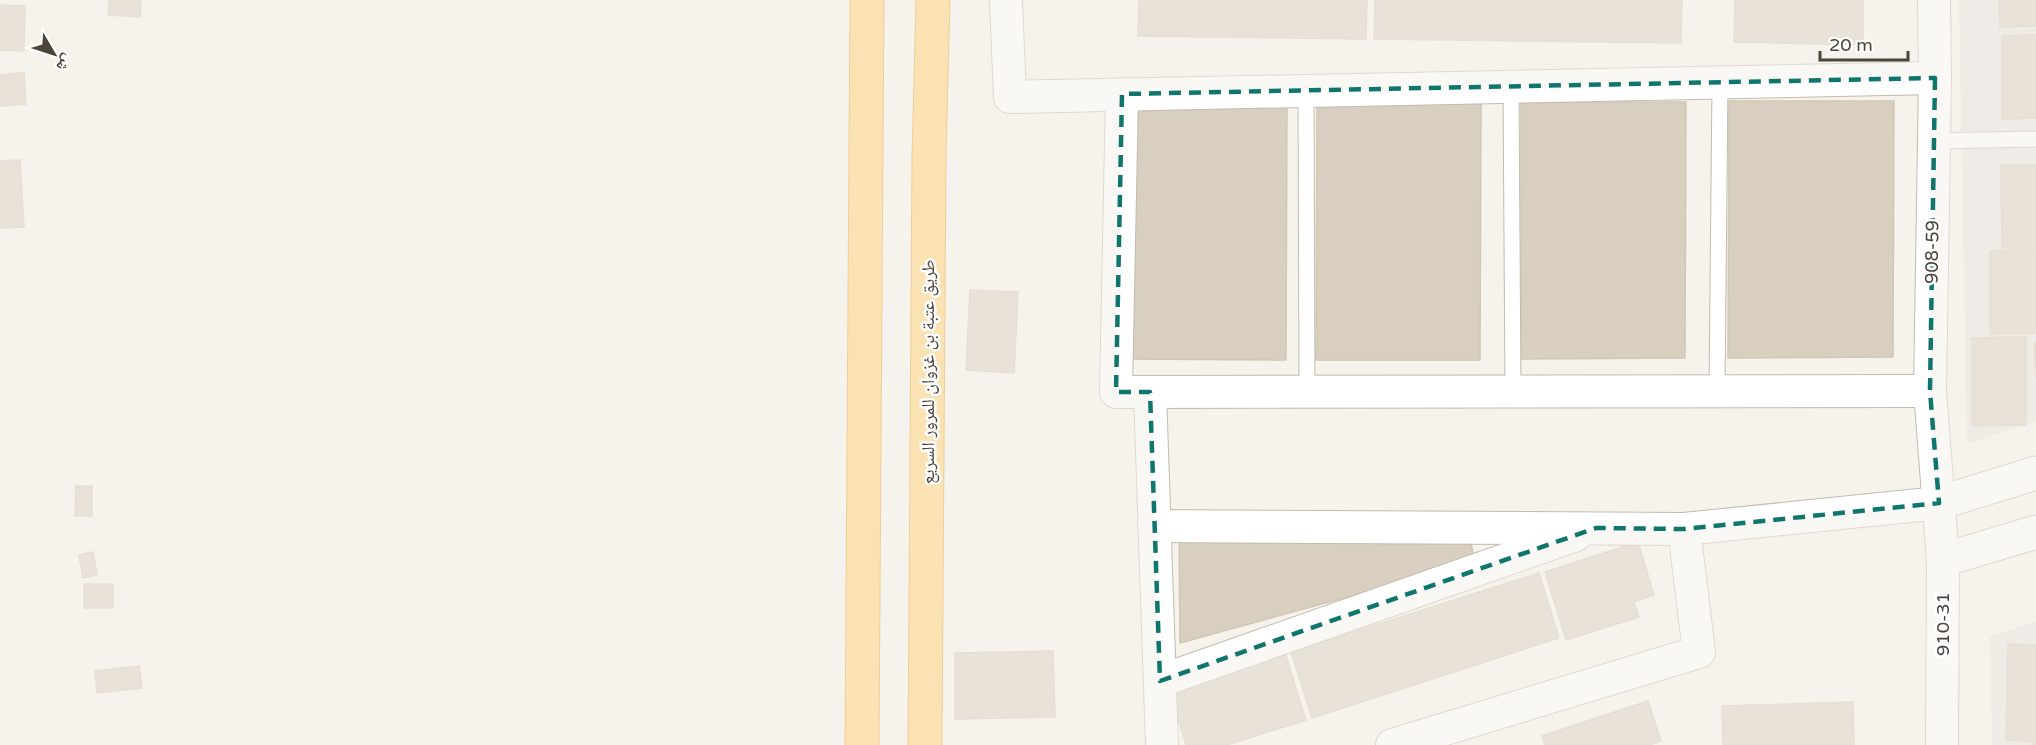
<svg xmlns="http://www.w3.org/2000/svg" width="2036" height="745" font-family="'Varela Round','Noto Naskh Arabic',sans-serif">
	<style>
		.industrial { fill: #e6e2dd }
		.building { fill: #d8cfc1; stroke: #d3c7b4; stroke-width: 1.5 }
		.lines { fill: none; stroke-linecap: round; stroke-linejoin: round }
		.service-casing { stroke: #c2bbae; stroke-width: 17 }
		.minor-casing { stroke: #c2bbae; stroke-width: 34 }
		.tertiary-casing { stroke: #c2bbae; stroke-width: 35 }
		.motorway-casing { stroke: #e0a43c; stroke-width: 35 }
		.service { stroke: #fff; stroke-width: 15 }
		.minor { stroke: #fff; stroke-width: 32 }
		.tertiary { stroke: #fff; stroke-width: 33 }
		.motorway { stroke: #ffcf6e; stroke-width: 33 }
		.marked { fill: none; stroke: #0f766e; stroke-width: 4.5; stroke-dasharray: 12 8; stroke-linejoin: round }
		.labels { text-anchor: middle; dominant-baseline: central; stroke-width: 5; stroke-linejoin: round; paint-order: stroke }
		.street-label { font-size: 18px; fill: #4b4439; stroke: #fff }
	</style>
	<rect width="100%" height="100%" fill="#f6f3ec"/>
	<g class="industrial">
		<polygon points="1959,0 2036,0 2036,421 1967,444"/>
		<polygon points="2036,621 2036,745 1992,745 1990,637"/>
	</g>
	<g class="building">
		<polygon points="109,0 141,0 140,17 108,15"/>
		<polygon points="1139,0 1367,0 1366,39 1138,36"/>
		<polygon points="1375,0 1682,0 1681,43 1374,39"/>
		<polygon points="1735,0 1863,0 1863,45 1734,42"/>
		<polygon points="1999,0 2036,0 2036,26 2000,27"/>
		<polygon points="0,5 25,6 24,51 0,50"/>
		<polygon points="2036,35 2036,118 2002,119 2002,36"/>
		<polygon points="24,72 26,104 0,106 0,75"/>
		<polygon points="1729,101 1894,101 1893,357 1728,358"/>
		<polygon points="1521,102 1686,102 1685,358 1521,359"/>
		<polygon points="1123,103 1287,103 1286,360 1123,359"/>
		<polygon points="1317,103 1481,104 1480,360 1316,360"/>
		<polygon points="20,160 24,227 0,228 0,161"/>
		<polygon points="2001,165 2036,165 2036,248 2002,248"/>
		<polygon points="2036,250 2036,333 1990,334 1990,251"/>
		<polygon points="970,290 1018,292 1014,373 966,370"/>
		<polygon points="2026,337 2026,425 1972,426 1972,338"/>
		<polygon points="2034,342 2036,342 2036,378"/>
		<polygon points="76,486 92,486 92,516 75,516"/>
		<polygon points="1468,530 1475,562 1180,643 1179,532"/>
		<polygon points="1638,542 1654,595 1634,602 1639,617 1566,640 1545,572"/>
		<polygon points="93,552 97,575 83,578 79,555"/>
		<polygon points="1539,573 1559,638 1312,718 1291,652"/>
		<rect x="84" y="584" width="29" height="24"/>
		<polygon points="2008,644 2036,645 2036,745 2032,745 2032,741 2006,740"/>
		<polygon points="1053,651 1055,717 955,719 955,653"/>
		<polygon points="1285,653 1306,720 1227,745 1186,745 1170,691"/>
		<polygon points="139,666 142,688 97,693 95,671"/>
		<polygon points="1648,701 1661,741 1649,745 1545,745 1542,736"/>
		<polygon points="1853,702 1854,745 1723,745 1722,706"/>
	</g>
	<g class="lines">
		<defs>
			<g id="service">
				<polyline points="1511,87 1513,391"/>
				<polyline points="1306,91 1307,392"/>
				<polyline points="1934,141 2036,139"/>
				<polyline points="1717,391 1720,82"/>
			</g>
			<g id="minor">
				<polyline points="1006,0 1010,97 1935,78"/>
				<polyline points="1934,0 1935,78 1930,391 1943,560 1942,745"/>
				<polyline points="1122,94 1116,392 1930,391"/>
				<polyline points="1150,392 1162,745"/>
				<polyline points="1154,526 1684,529 1939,503"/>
				<polyline points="1160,681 1576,535"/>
				<polyline points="1392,745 1699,652 1684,529"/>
			</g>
			<g id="tertiary">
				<polyline points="1939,503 2036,473"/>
				<polyline points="1943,560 2036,532"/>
			</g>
			<g id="motorway">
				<polyline points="862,745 867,0"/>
				<polyline points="925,745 929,157 933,0"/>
			</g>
		</defs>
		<use href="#service" class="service-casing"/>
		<use href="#minor" class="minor-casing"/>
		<use href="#tertiary" class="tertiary-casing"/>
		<use href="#motorway" class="motorway-casing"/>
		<use href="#service" class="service"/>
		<use href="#minor" class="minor"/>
		<use href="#tertiary" class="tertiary"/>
		<use href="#motorway" class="motorway"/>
	</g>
	<path d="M0 0H2036V745H0ZM 1935,78 L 1930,391 L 1939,503 L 1684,529 L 1596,528 L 1160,681 L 1150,392 L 1116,392 L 1122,94 Z" fill="#f6f3ec" fill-opacity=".55" fill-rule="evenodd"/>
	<path class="marked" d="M 1935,78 L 1930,391 L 1939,503 L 1684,529 L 1596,528 L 1160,681 L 1150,392 L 1116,392 L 1122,94 Z"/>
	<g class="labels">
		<g class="street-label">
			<text transform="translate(1932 252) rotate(-89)">908-59</text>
			<text transform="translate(928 372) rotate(-90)">طريق عتبة بن غزوان للمرور السريع</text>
			<text transform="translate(1943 624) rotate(-90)">910-31</text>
		</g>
	</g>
	<g transform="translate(54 54) rotate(129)" stroke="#ffffff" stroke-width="4.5" paint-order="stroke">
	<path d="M0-4.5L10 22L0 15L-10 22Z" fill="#4b4439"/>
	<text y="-9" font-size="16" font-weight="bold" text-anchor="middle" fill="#4b4439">ش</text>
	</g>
	<path d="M1820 51v9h88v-9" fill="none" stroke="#4b4439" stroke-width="3"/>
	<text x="1829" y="51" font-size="18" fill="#4b4439" stroke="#ffffff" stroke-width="4.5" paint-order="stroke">20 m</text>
</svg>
